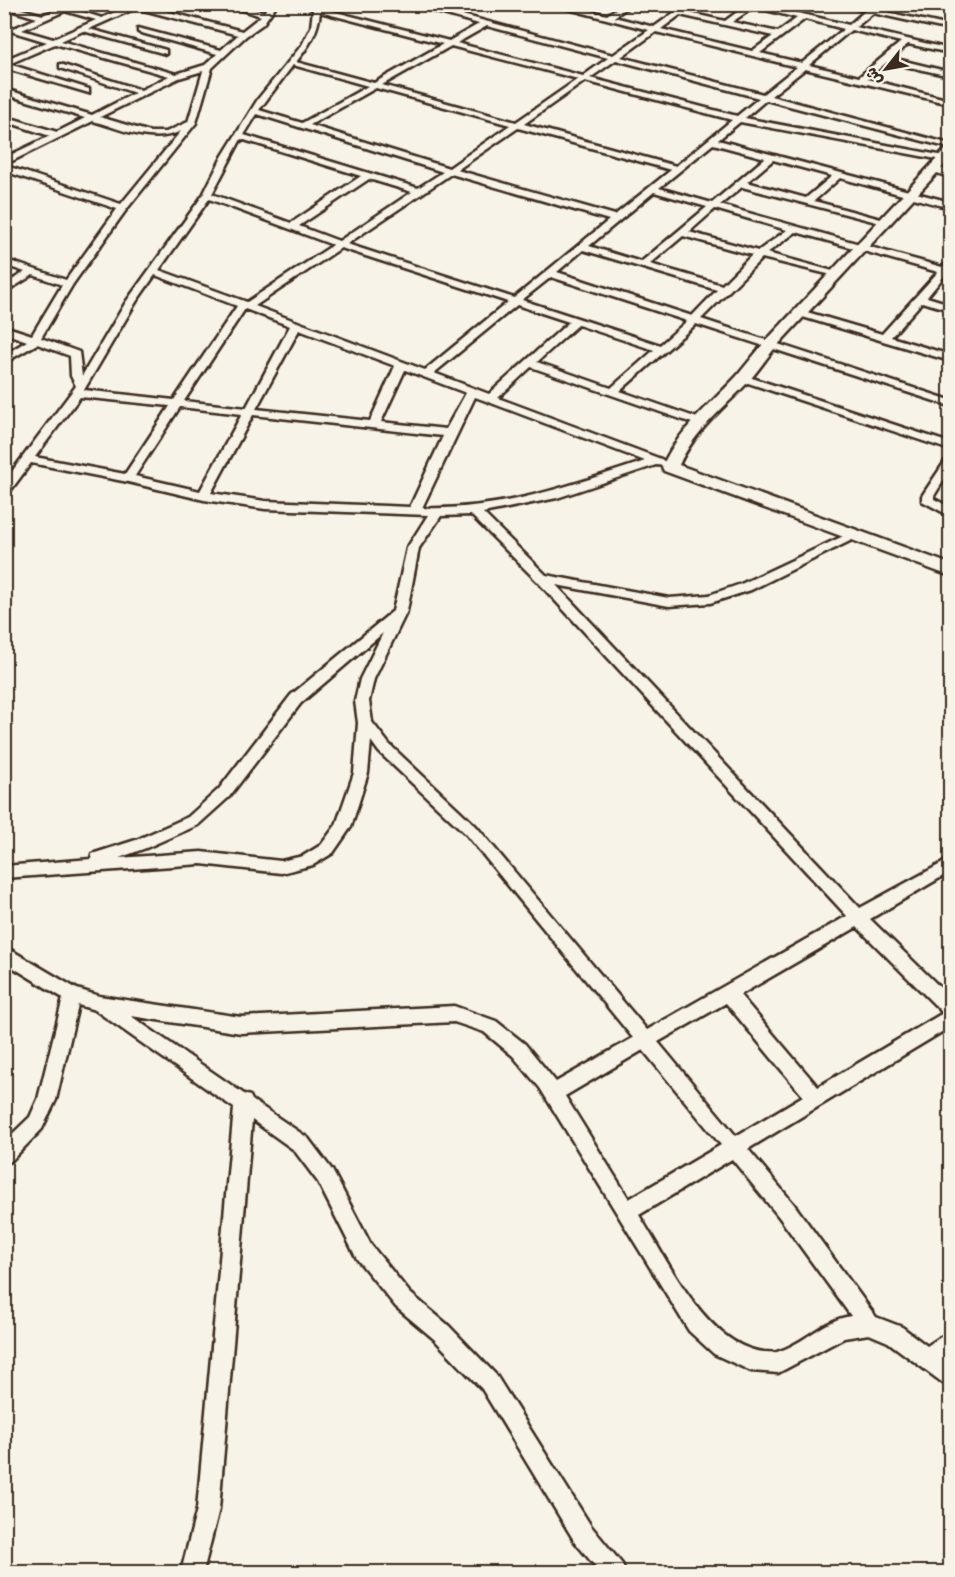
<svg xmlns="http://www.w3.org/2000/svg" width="955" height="1577" font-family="Sriracha,'Playpen Sans Arabic',sans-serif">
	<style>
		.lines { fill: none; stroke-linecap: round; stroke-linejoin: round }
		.street-casing { stroke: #3b2a1e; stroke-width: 5 }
		.secondary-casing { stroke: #3b2a1e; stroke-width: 5 }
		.street { fill: #f7f3e8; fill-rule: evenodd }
		.secondary { fill: #f7f3e8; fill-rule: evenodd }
	</style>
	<rect width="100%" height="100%" fill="#f7f3e8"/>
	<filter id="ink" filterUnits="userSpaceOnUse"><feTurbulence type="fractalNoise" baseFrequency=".0167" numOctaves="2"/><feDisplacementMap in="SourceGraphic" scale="12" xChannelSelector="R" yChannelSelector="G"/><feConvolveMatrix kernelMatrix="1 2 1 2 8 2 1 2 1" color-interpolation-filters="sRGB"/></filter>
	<g filter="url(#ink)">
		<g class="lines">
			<defs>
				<g id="street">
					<path d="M 4,4 L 43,15 L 57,9 L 44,4 L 57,4 L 102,18 L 128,6 L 125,4 L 138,4 L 242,31 L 261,16 L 223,4 L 236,4 L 264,12 L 270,4 L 277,4 L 263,24 L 246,36 L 212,68 L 196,123 L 126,210 L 73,284 L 41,338 L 79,352 L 82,376 L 126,302 L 203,195 L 222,157 L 258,99 L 302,45 L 311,27 L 313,10 L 304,4 L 321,4 L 320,8 L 449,41 L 479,24 L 408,4 L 421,4 L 613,55 L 649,30 L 549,4 L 563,4 L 607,15 L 623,4 L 632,4 L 614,17 L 654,27 L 686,4 L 695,4 L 685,12 L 725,21 L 748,4 L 760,4 L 849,25 L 865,11 L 839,4 L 870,8 L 874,4 L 882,4 L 877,10 L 950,26 L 950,30 L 873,13 L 856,27 L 950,49 L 950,53 L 908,44 L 892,58 L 950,72 L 950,76 L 887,62 L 867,79 L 950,100 L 950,104 L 805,69 L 771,96 L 950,144 L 950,148 L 766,100 L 745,118 L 944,156 L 948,159 L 947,161 L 740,122 L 718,140 L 950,202 L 950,208 L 840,178 L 814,201 L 888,221 L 888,225 L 742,187 L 720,205 L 942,267 L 950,261 L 950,275 L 946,274 L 927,297 L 950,304 L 950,310 L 922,302 L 891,337 L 950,355 L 950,361 L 796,315 L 795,313 L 800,310 L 882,334 L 938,272 L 796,232 L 767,253 L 840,273 L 840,277 L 762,258 L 701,319 L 950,400 L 950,406 L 696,324 L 620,391 L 703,420 L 703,424 L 695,424 L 531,367 L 498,398 L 661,459 L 667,463 L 665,466 L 656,465 L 557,498 L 483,513 L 546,575 L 669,598 L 709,595 L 741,584 L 852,532 L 860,532 L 862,535 L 751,590 L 710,603 L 669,606 L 556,585 L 860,908 L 950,859 L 950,872 L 870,919 L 950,997 L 950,1027 L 748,1149 L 793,1203 L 876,1317 L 902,1327 L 927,1346 L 950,1331 L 950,1353 L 944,1359 L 950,1363 L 950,1386 L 943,1383 L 888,1342 L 869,1334 L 844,1338 L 778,1373 L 751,1371 L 714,1354 L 689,1331 L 540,1088 L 513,1056 L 484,1032 L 454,1022 L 241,1033 L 131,1016 L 244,1094 L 250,1096 L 252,1100 L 308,1138 L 332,1170 L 371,1245 L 410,1293 L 448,1325 L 496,1375 L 591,1526 L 622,1564 L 625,1572 L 600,1572 L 575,1542 L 482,1389 L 434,1339 L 396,1307 L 357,1259 L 318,1182 L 294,1150 L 252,1120 L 219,1509 L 203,1572 L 181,1572 L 197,1509 L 234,1108 L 95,1010 L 78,1005 L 56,1100 L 42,1129 L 11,1161 L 4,1164 L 4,1142 L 30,1117 L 38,1099 L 63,998 L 4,962 L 4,946 L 77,989 L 99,996 L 241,1017 L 454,1006 L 496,1021 L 525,1044 L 556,1082 L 633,1038 L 466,834 L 379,752 L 371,741 L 368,773 L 351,827 L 333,853 L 313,865 L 281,873 L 201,864 L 4,878 L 4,866 L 91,859 L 92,854 L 136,840 L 188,817 L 219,789 L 291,695 L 393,611 L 407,548 L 428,515 L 265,509 L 204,500 L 128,482 L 31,463 L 8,494 L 4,495 L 4,482 L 76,386 L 71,376 L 70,356 L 37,344 L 4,363 L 4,355 L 27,341 L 4,333 L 4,326 L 32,335 L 62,285 L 33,275 L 4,293 L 4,285 L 25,272 L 4,265 L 4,259 L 66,280 L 117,209 L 4,171 L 4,165 L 121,204 L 181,131 C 152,145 122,129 93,121 L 4,165 L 4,158 L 50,136 L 4,121 L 4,116 L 57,132 L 85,118 L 4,94 L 4,89 L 92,115 L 135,93 L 60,68 L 60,64 L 141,90 L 169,76 L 55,44 L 9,64 L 89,89 L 89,93 L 4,68 L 4,60 L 47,42 L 4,29 L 4,25 L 14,28 L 37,18 L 4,8 ZM 754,7 L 797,18 L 778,32 L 732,22 ZM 136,8 L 238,35 L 221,50 L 138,28 L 138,32 L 217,54 L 205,65 L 176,74 L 61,41 L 83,31 L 166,54 L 166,50 L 89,29 ZM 65,11 L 96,20 L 53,39 L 22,30 ZM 320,12 L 443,44 L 374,83 L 296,62 C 309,46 318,32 320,12 ZM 680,15 L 773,36 L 752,51 L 661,29 ZM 805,19 L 844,29 L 802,63 L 760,53 ZM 487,26 L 608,58 L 583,76 L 457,43 ZM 851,30 L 901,42 L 859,77 L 809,65 ZM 656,32 L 797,67 L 763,94 L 621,57 ZM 451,46 L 578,79 L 516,122 L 382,85 ZM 616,60 L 759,98 L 737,116 L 590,78 ZM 293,65 L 368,86 L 302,123 L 259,110 ZM 203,71 L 188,122 L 166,132 L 150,132 L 100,117 L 179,78 ZM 585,81 L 732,120 L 676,166 L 524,124 ZM 376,88 L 510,125 L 449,168 L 310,125 ZM 257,114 L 443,172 L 418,188 L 244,135 ZM 518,128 L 671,170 L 615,215 L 457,170 ZM 241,139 L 361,176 L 291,223 L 212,194 ZM 713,144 L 765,158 L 712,203 L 659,188 ZM 773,160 L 832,176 L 806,198 L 747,182 ZM 451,174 L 609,220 L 514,298 L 347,244 ZM 369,179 L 412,192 L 339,241 L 299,226 ZM 654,192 L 707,207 L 641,262 L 589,246 ZM 209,199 L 333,245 L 247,302 L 159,270 ZM 715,209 L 787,230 L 758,251 L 689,232 ZM 683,236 L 752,255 L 722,285 L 650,264 ZM 341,248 L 508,302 L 425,370 L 255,306 ZM 583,250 L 717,290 L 692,316 L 557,272 ZM 155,275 L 237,306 L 174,400 L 84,390 L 136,302 ZM 551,277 L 687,321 L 660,345 L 522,300 ZM 517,305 L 569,322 L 489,394 L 434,373 ZM 245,309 L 290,326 L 246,408 L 184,401 ZM 578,325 L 654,350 L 611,388 L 537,362 ZM 299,330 L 395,366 L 370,421 L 256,409 ZM 405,370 L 466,393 L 446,429 L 381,422 ZM 80,397 L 170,406 L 125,474 L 35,457 ZM 475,397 L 486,401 L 645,461 C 572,485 500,511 422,508 ZM 180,407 L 242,414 L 200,491 L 135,476 ZM 253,415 L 443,436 L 410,507 L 265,501 L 211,493 ZM 471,515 L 537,581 L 847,916 L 647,1030 L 476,826 L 389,744 L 372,722 L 369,701 L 374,679 L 407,611 L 419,548 L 441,516 ZM 383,633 L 360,679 L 355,701 L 358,723 L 354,773 L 336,825 L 321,845 L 303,856 L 281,861 L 201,852 L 119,858 L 146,848 L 198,825 L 229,797 L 301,703 ZM 857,927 L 943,1013 L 818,1087 L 740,995 ZM 726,1003 L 803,1096 L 736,1136 L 658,1042 ZM 643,1050 L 721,1145 L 629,1199 L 565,1096 ZM 732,1159 L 779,1217 L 851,1316 C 823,1320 804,1344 777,1352 C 774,1353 768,1352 764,1352 C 707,1347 667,1259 639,1215 Z"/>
					<polygon points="937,4 950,5 950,9 937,6"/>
					<polygon points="933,166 950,171 950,177 930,171 929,169"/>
					<polygon points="743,375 950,443 950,450 739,380 738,378"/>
					<polygon points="950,458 950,470 934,496 934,499 950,507 950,516 922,501 922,496 946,460"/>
				</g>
				<path id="secondary" d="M 950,148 L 950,159 L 774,349 C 765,360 757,372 748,382 C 723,409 695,430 679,465 L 950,564 L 950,576 L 664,471 L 662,467 C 679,429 709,406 737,376 C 746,365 755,354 764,343 L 946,149 Z"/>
			</defs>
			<use href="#street" class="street-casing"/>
			<use href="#secondary" class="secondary-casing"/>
			<use href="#street" class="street"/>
			<use href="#secondary" class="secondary"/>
		</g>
	</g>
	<rect width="955" height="1577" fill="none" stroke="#f7f3e8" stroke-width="24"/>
	<rect x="12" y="12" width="931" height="1553" fill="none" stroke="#3b2a1e" stroke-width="2" filter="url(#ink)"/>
	<g transform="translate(886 69) rotate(239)" stroke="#f7f3e8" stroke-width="4.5" paint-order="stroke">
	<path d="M0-4.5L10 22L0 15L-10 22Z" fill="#3b2a1e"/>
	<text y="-9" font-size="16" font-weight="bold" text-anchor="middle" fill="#3b2a1e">ش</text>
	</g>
</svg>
